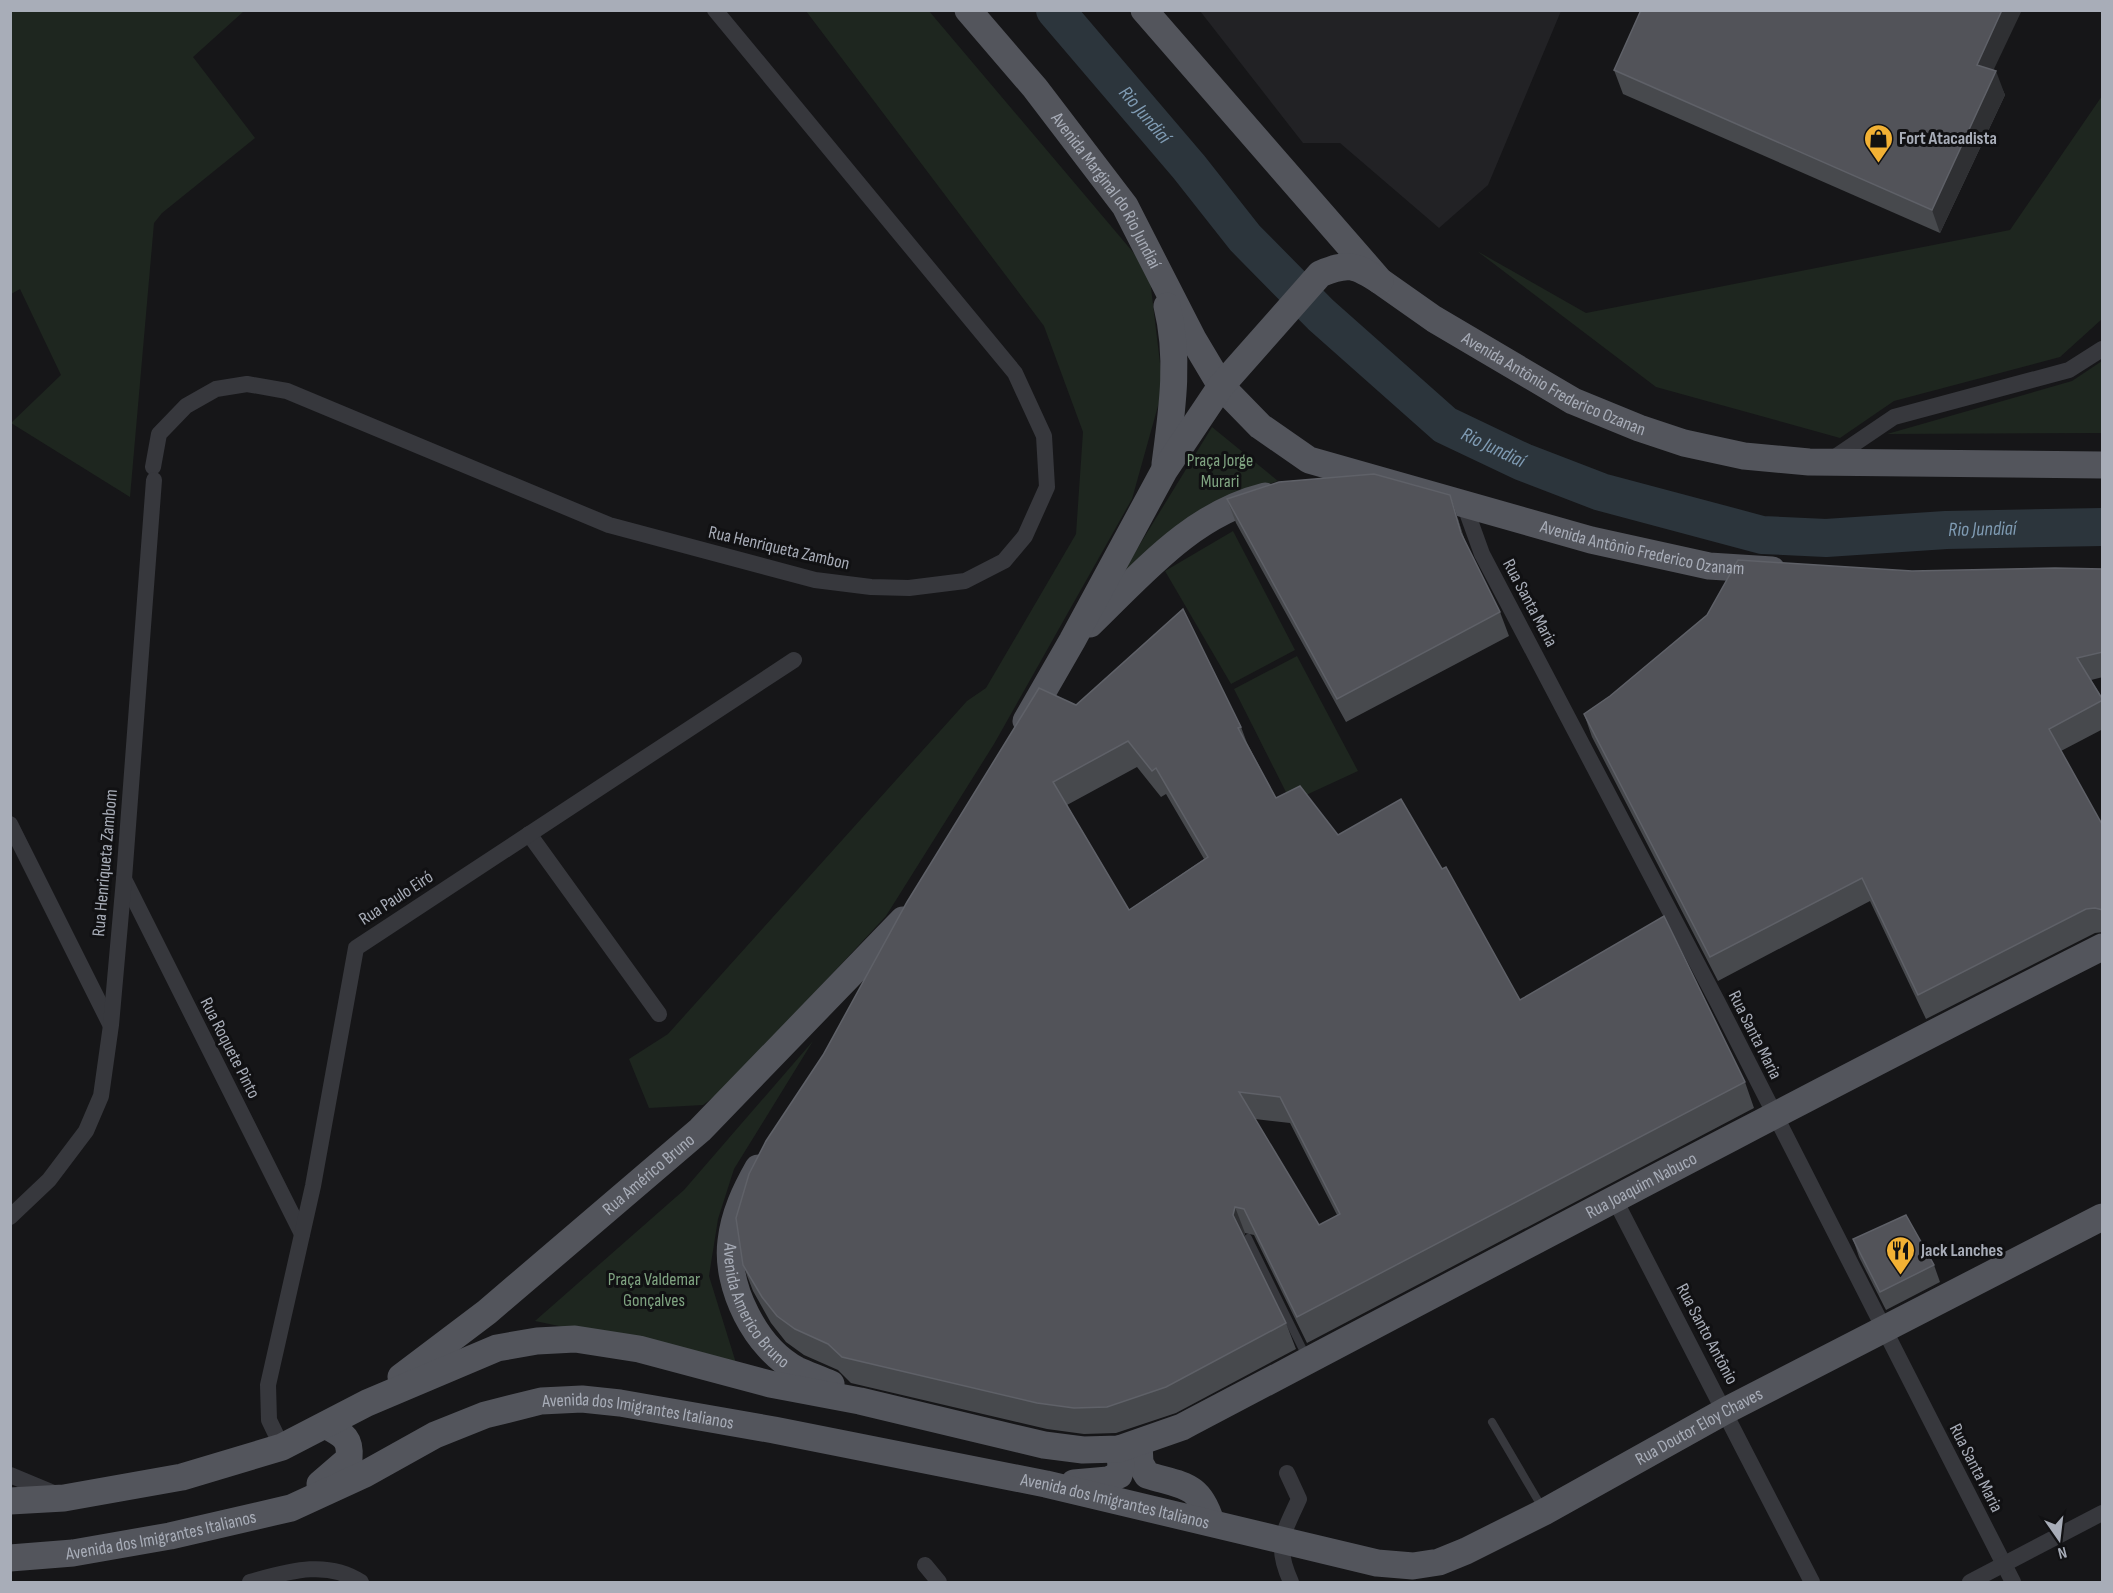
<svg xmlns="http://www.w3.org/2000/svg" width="2113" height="1593" font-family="'Sofia Sans Condensed',sans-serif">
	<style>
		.built { fill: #222225 }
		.green { fill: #1e261f }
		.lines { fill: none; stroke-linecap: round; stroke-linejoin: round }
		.river { stroke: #2c353c; stroke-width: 38 }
		.service { stroke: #37383d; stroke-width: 8 }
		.minor { stroke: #37383d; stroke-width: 16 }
		.primary { stroke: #53555c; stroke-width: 27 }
		.wall { fill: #47494d; fill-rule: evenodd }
		.shaded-wall { fill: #2f3033 }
		.building { fill: #525359; stroke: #5f6168; stroke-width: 1.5; fill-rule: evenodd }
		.labels { text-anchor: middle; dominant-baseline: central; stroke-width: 6; stroke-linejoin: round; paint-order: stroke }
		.poi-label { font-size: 18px; font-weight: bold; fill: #a8adb8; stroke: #111113; text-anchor: start }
		.street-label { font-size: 18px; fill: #a8adb8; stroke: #111113 }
		.park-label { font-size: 18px; fill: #7fa381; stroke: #111113 }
		.water-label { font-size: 20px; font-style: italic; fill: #7f9bb3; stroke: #111113 }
	</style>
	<rect width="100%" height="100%" fill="#161618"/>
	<polygon class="built" points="1200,11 1561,11 1488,185 1439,228 1340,143 1303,143"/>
	<g class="green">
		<polygon points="11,10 244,11 193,57 255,138 162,213 154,223 130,497 11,423 61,375 20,289 11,294"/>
		<polygon points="806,11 929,11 1149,271 1163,388 1132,499 994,744 886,916 728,1086 703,1105 649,1108 629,1059 668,1034 967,701 986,688 1076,534 1083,432 1044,326"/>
		<polygon points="2102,96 2102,319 2060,357 1894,401 1840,438 1656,387 1477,251 1586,313 2010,230"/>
		<polygon points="2102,361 2102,433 1887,434 2072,381"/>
		<polygon points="1212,427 1278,481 1213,504 1121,575"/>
		<polygon points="1233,531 1295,650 1231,684 1165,571"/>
		<polygon points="1297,656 1358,771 1291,802 1234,689"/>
		<polygon points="813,1041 734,1169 718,1219 709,1276 736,1363 535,1321 684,1190"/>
	</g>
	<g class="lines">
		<path class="river" id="s1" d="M 1055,10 L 1189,167 L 1245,238 L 1321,315 L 1445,425 L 1523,462 L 1601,492 L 1762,535 L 1826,538 L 1946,530 L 2102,527"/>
		<g class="service">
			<polyline points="1248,1238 1307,1358"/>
			<polyline points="1492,1422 1543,1509"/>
		</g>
		<g class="minor">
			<polyline points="1829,461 1894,417 2069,370 2102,349"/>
			<polyline points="153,467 159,434 186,406 216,389 247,384 287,391 609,525 815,580 871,587 909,588 965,581 1004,561 1025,536 1047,487 1044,436 1015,373 715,10"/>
			<polyline points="1464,504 1482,554 1717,1001 2013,1582"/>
			<polyline points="10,824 110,1024"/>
			<polyline points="529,834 659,1014"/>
			<polyline points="124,879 302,1234"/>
			<polyline points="1615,1200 1812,1582"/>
			<polyline points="10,1217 49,1180 86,1131 101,1096 111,1025 124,879 154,480"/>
			<polyline points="282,1447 269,1420 268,1385 313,1186 356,948 794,660"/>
			<path d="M 1287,1473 L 1299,1499 C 1283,1534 1274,1545 1291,1582"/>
			<polyline points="10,1475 58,1495"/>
			<polyline points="925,1565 939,1582"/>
			<path d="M 250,1582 C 287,1572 326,1559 361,1582"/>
			<polyline points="1970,1582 2102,1513"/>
		</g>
		<g class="primary">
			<path id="s2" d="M 968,10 L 1035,88 L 1125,206 L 1193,339 L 1221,386 L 1260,426 L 1309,460 L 1591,540 L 1709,566 L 1772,570"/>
			<path id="s3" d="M 1144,10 L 1380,281 L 1434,319 L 1573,401 L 1639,428 L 1684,443 L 1744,456 L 1809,462 L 2102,465"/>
			<path d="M 1165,464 C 1172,411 1180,358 1167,306"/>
			<path d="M 1090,624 C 1143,573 1192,514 1265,496"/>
			<path d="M 1026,721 L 1072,641 L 1164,471 L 1221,386 L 1320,274 C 1349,262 1355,265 1380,281"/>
			<path id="s4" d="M 758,1168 C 745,1191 734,1214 731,1241 C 725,1287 756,1348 797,1370 C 808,1375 820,1379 831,1384"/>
			<path id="s5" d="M 401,1377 L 487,1312 L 700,1130 L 903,920"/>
			<path d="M 1139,1444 L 1140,1463 L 1147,1475 C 1183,1486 1199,1483 1211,1522"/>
			<polyline points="1074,1483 1108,1480 1119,1475 1121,1465 1119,1449"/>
			<path d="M 320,1484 L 349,1459 C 351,1439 344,1435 327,1426"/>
			<path id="s6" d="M 10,1501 L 64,1498 L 182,1477 L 282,1447 L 367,1403 L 497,1348 L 537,1341 L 575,1339 L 639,1349 L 770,1384 L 860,1401 L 1044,1445 L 1083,1450 L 1119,1449 L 1182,1427 C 1488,1266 1794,1103 2102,947"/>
			<path id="s7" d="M 10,1558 L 73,1553 L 170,1536 L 291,1508 L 365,1474 L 435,1435 L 485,1415 L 541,1401 L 582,1399 L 620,1403 L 774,1430 L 1046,1484 L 1377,1563 L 1413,1566 L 1439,1562 L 1466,1551 L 1544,1512 L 1725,1411 L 2102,1217"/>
		</g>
	</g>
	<g class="wall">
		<polygon points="1614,70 1994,71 2005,95 1940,233 1623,94"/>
		<polygon points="1227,499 1458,519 1465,541 1500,612 1509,636 1346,722 1236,523"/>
		<polygon points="2103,569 2103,677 2091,680 2103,699 2103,729 2061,751 2103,826 2103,932 2095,933 1926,1019 1870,901 1718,981 1592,737 1584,714 1912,571"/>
		<path d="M 1076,705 L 1241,727 L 1247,743 L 1276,798 L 1338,835 L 1520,1000 L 1745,1082 L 1754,1108 L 1307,1343 L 1254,1235 L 1245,1233 L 1244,1237 L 1286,1323 L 1296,1349 L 1176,1413 L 1116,1433 L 1084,1434 L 1047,1429 L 851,1383 L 838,1370 L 804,1355 L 786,1342 L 771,1323 L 753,1291 L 743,1265 L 823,1055 ZM 1137,767 L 1161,797 L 1166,794 L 1204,859 L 1129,910 L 1067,805 ZM 1255,1119 L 1290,1123 L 1337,1215 L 1319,1225 Z"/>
		<polygon points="1853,1239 1934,1265 1940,1282 1886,1310 1859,1257"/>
	</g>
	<g class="shaded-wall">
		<polygon points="2002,10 2022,10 1985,88 1977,65"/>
		<polygon points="1996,71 2005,95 1940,233 1932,210"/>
		<polygon points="1450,495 1458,519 1469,557 1461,533"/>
		<polygon points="1235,1207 1245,1233 1242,1241 1233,1215"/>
	</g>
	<g class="building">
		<polygon points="1641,10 2002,10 1977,65 1996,71 1932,210 1614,70"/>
		<polygon points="1374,474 1450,495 1461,533 1500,612 1337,699 1227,499 1279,482"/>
		<polygon points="1738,560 1912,571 2055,568 2103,569 2103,652 2077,658 2103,700 2049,729 2103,826 2103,910 2095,908 2086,909 1918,995 1862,878 1710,957 1584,714 1610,696 1707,615"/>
		<path d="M 1183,609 L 1241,727 L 1238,728 L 1276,798 L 1300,786 L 1338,835 L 1401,799 L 1442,869 L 1446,867 L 1520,1000 L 1664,916 L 1745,1082 L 1297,1317 L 1244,1209 L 1235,1207 L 1233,1215 L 1286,1323 L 1166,1387 L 1107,1407 L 1074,1408 L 1037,1403 L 842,1357 L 828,1344 L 795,1329 L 777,1316 L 762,1297 L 743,1265 L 736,1218 L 749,1174 L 766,1141 L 823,1055 L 907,902 L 1039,688 L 1076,705 ZM 1128,741 L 1152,771 L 1156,768 L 1208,857 L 1129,910 L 1053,782 ZM 1239,1092 L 1280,1097 L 1340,1214 L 1319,1225 Z"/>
		<polygon points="1906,1215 1934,1265 1880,1292 1853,1239"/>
	</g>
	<defs>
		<symbol id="shop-pin" viewBox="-11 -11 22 30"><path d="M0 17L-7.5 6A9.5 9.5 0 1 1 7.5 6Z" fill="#f2b134" stroke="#111113"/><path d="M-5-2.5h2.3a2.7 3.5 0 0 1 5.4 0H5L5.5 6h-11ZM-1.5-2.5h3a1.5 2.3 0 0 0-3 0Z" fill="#111"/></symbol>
		<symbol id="restaurant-pin" viewBox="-11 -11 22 30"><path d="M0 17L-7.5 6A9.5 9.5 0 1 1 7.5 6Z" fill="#f2b134" stroke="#111113"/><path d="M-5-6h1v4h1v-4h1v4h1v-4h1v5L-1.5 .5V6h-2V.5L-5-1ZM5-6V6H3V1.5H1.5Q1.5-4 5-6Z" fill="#111"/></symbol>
	</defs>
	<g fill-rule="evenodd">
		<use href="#shop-pin" x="1862" y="122" width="33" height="45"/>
		<use href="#restaurant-pin" x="1884" y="1234" width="33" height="45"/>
	</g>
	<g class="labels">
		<g class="poi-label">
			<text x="1899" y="138">Fort Atacadista</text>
			<text x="1921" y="1250">Jack Lanches</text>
		</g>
		<g class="street-label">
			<text stroke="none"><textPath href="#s2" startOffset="228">Avenida Marginal do Rio Jundiaí</textPath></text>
			<text stroke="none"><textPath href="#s3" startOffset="562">Avenida Antônio Frederico Ozanan</textPath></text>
			<text stroke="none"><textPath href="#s2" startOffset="916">Avenida Antônio Frederico Ozanam</textPath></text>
			<text transform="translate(779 548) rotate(13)">Rua Henriqueta Zambon</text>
			<text transform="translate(1530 603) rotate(62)">Rua Santa Maria</text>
			<text transform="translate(105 863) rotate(-85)">Rua Henriqueta Zambom</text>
			<text transform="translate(396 898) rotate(-33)">Rua Paulo Eiró</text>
			<text transform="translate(1755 1035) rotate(63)">Rua Santa Maria</text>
			<text transform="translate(230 1048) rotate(63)">Rua Roquete Pinto</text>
			<text stroke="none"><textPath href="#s5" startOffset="320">Rua Américo Bruno</textPath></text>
			<text stroke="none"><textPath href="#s6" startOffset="1736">Rua Joaquim Nabuco</textPath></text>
			<text stroke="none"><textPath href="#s4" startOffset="150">Avenida Americo Bruno</textPath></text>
			<text transform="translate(1707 1334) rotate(62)">Rua Santo Antônio</text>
			<text stroke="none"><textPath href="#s7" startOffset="657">Avenida dos Imigrantes Italianos</textPath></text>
			<text stroke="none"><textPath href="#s7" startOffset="1768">Rua Doutor Eloy Chaves</textPath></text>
			<text transform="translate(1976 1468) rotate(63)">Rua Santa Maria</text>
			<text stroke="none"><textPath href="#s7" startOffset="1143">Avenida dos Imigrantes Italianos</textPath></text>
			<text stroke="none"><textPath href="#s7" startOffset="153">Avenida dos Imigrantes Italianos</textPath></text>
		</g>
		<g class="park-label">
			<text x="1220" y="460">Praça Jorge<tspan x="1220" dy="21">Murari</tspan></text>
			<text x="654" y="1279">Praça Valdemar<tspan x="654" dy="21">Gonçalves</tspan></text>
		</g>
		<g class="water-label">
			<text stroke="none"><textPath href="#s1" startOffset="138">Rio Jundiaí</textPath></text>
			<text stroke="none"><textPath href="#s1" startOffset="624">Rio Jundiaí</textPath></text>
			<text stroke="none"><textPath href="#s1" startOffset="1128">Rio Jundiaí</textPath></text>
		</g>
	</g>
	<rect width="2113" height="1593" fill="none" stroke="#a8adb8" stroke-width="24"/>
	<g transform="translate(2059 1539) rotate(166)" stroke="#111113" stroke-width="4.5" paint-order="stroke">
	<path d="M0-4.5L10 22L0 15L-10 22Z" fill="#a8adb8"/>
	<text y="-9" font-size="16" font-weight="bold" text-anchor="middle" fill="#a8adb8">N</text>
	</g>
</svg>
